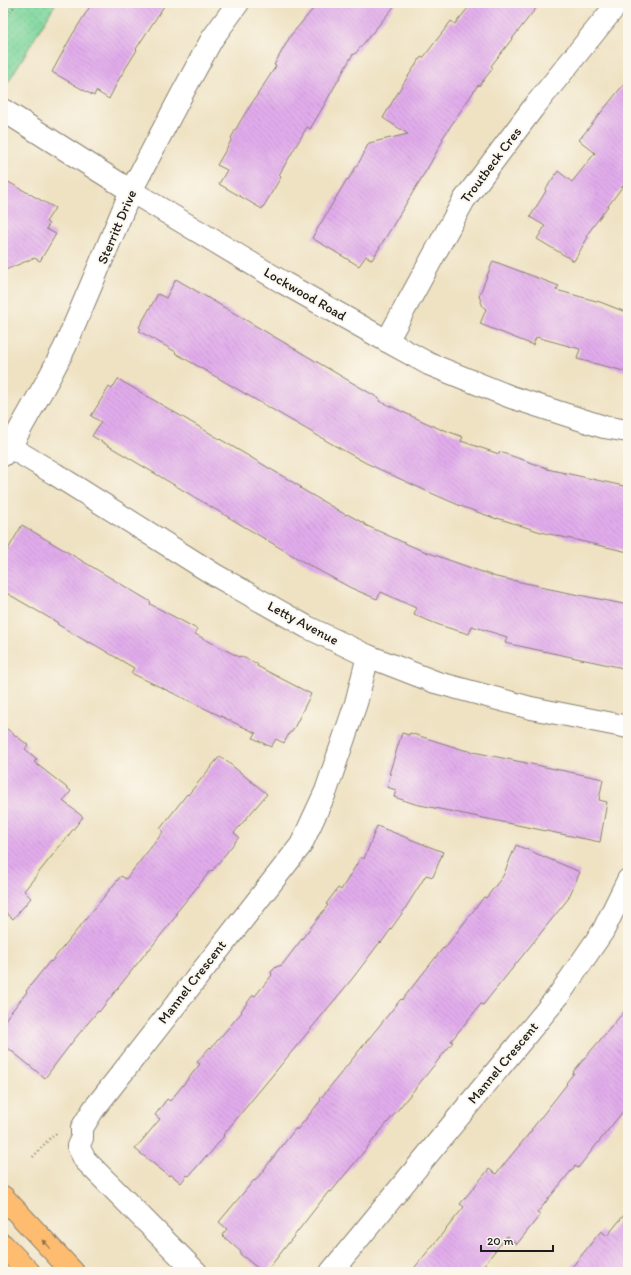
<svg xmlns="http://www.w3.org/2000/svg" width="631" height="1275" font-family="Itim,sans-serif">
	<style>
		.park { fill: url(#park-dots); stroke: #4c795c }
		.building { fill: url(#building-back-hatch) }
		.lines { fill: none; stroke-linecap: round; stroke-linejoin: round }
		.minor-casing { stroke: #867f70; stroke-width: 24 }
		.major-casing { stroke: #867f70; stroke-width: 24 }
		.path { stroke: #867f70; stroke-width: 2.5; stroke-dasharray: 1 3; stroke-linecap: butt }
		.minor { stroke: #fff; stroke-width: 22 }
		.major { stroke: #fdbc6f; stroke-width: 22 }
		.oneway { fill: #8c6c46 }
		.labels { text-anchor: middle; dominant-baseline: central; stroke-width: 4; stroke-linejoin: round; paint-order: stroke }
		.street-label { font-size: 14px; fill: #1c1c1c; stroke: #fbf7ec }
	</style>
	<defs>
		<pattern id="park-dots" width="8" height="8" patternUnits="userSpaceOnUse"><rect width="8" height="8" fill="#7dd69c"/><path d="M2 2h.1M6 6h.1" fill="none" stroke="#6bb786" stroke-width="1.8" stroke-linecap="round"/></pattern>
		<pattern id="building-back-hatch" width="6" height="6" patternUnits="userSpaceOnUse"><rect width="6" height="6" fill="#e1aceb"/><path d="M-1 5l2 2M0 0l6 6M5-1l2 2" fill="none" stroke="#c093c9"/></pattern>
	</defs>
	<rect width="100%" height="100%" fill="#fbf7ec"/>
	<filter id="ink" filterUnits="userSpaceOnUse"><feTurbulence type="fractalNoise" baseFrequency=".025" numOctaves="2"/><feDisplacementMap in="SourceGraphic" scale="8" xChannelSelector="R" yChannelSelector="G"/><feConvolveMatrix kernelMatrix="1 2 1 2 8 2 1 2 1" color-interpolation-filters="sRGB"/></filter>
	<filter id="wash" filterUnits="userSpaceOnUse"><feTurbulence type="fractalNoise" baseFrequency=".012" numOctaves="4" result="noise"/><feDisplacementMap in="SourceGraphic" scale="16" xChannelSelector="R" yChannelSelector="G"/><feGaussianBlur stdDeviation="0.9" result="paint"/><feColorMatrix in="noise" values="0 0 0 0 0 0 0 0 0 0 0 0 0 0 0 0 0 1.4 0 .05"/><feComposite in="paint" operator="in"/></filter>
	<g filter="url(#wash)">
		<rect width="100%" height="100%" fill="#efe2c3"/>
		<polygon class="park" points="3,3 56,3 7,84 3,82"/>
		<g id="blocks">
			<g class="building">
				<polygon points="92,3 166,3 136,49 137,50 119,79 109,99 96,91 94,96 52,72 71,37"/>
				<polygon points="318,3 397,3 354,55 353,54 323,107 310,129 307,127 279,175 281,177 262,209 219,184 227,170 217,165 232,139 231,138 241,120 276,66 274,65 291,35"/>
				<polygon points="472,3 540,3 491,66 493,68 479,86 478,85 442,139 443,140 430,164 372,260 366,256 359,266 312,238 347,179 348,180 364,154 364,152 369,143 408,134 383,118 401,87 421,57 423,58 451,21 455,24"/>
				<polygon points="628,79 628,179 586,236 588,237 574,261 537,239 545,226 530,217 546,191 545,190 558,171 572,182 595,153 579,140"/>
				<polygon points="3,179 55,208 46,222 49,224 46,229 56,234 40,261 34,258 3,271"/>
				<polygon points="493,261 559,286 556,290 600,302 628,313 628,372 577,359 580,349 536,337 533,345 480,324 486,309 483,307 479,296"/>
				<polygon points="176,279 380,399 379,401 442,430 442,429 463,437 461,441 499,454 500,452 547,468 547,469 628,487 628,552 541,532 497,518 497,519 463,507 422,489 366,463 332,444 175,353 176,352 139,331 141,329 139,327 158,294 166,298"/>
				<polygon points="118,379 301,487 300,488 346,515 347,514 365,524 365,525 418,549 496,577 540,586 540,587 628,605 628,669 505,643 507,637 472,626 469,634 442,626 414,615 416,608 381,592 377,599 351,588 307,564 92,436 101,422 91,416 109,387 112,389"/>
				<polygon points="22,525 151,602 150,604 197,629 195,634 239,657 240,656 258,664 257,666 311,694 292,732 290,732 284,743 276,739 271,747 253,738 256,733 131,673 134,668 90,642 89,643 57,624 58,623 3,591 3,558"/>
				<polygon points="3,726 28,745 25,749 37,759 34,762 71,791 63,801 83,817 24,891 31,898 13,919 6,913 3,917"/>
				<polygon points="402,733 409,735 410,733 464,750 603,779 599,800 607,802 600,842 415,804 394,797 396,790 387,787 391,774 389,774"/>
				<polygon points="220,756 267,794 234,833 239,837 212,871 211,870 176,913 177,915 149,950 148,950 99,1012 98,1011 73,1041 45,1078 3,1044 3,1022 27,992 26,991 50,961 51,962 121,876 126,879 163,832 160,829 187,794 188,795"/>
				<polygon points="377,826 443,852 433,877 426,875 403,912 381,943 380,942 352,979 223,1135 224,1136 207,1157 206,1156 189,1176 187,1175 181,1183 170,1174 169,1176 135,1149 160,1119 155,1115 167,1099 170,1101 200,1064 197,1062 210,1047 211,1048 242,1012 241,1011 253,995 255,996 272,975 271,972 276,967 282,965 328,905 326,904 338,888 341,890 361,857 364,859"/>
				<polygon points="516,845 580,872 568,899 483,1005 481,1004 451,1041 453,1042 331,1192 329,1191 266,1272 263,1272 240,1254 241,1252 222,1235 227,1229 219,1222 254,1180 255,1181 296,1128 297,1130 321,1100 320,1099 341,1073 401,999 402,1000 443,948 444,949 484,897 486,898 503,876"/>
				<polygon points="628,1007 628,1105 578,1168 575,1166 537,1213 540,1215 517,1244 507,1236 478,1272 411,1272 464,1207 460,1204 489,1169 496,1174 532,1130 531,1130 567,1084 566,1083 574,1073 573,1072"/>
				<polygon points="628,1210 628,1272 568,1272 601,1231 607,1236"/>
			</g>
		</g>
	</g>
	<g filter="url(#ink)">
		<use href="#blocks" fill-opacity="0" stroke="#867f70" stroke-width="1"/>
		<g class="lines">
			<defs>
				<g id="minor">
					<polyline points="3,110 131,191 284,283 387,341 429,364 511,397 604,427 628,431"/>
					<polyline points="387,341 464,200 533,108 618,3"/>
					<polyline points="10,447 55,474 215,575 307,627 368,656 435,682 531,708 628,727"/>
					<polyline points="3,455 10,447 50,376 65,347 131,191 183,92 212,39 238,3"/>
					<polyline points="196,1272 85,1160 78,1146 82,1138 82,1128 93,1110 301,845 326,791 356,703 368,656"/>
					<polyline points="331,1272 559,995 603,931 628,880"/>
				</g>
				<g id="major">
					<polyline points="3,1197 73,1272"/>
					<polyline points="3,1245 29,1272"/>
				</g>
			</defs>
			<use href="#minor" class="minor-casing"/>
			<use href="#major" class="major-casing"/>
			<g class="path">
				<polyline points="3,21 17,3"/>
				<polyline points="33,1157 49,1139 57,1133"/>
			</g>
			<use href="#minor" class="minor"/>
			<use href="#major" class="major"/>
		</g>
		<defs><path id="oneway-solid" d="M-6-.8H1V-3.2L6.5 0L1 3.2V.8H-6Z"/></defs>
		<use class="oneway" href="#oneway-solid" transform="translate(46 1244) rotate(-133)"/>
	</g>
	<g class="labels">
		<g class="street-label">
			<text transform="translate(491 165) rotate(-53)">Troutbeck Cres</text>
			<text transform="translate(117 227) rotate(-67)">Sterritt Drive</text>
			<text transform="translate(305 294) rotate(30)">Lockwood Road</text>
			<text transform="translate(303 623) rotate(28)">Letty Avenue</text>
			<text transform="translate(192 982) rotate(-52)">Mannel Crescent</text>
			<text transform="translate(503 1063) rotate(-50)">Mannel Crescent</text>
		</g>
	</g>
	<rect width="631" height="1275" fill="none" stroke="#fbf7ec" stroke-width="16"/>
	<path d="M481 1245v6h72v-6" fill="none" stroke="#1c1c1c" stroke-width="2"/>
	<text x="487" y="1245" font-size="12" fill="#1c1c1c" stroke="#fbf7ec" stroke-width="3" paint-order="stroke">20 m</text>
</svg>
